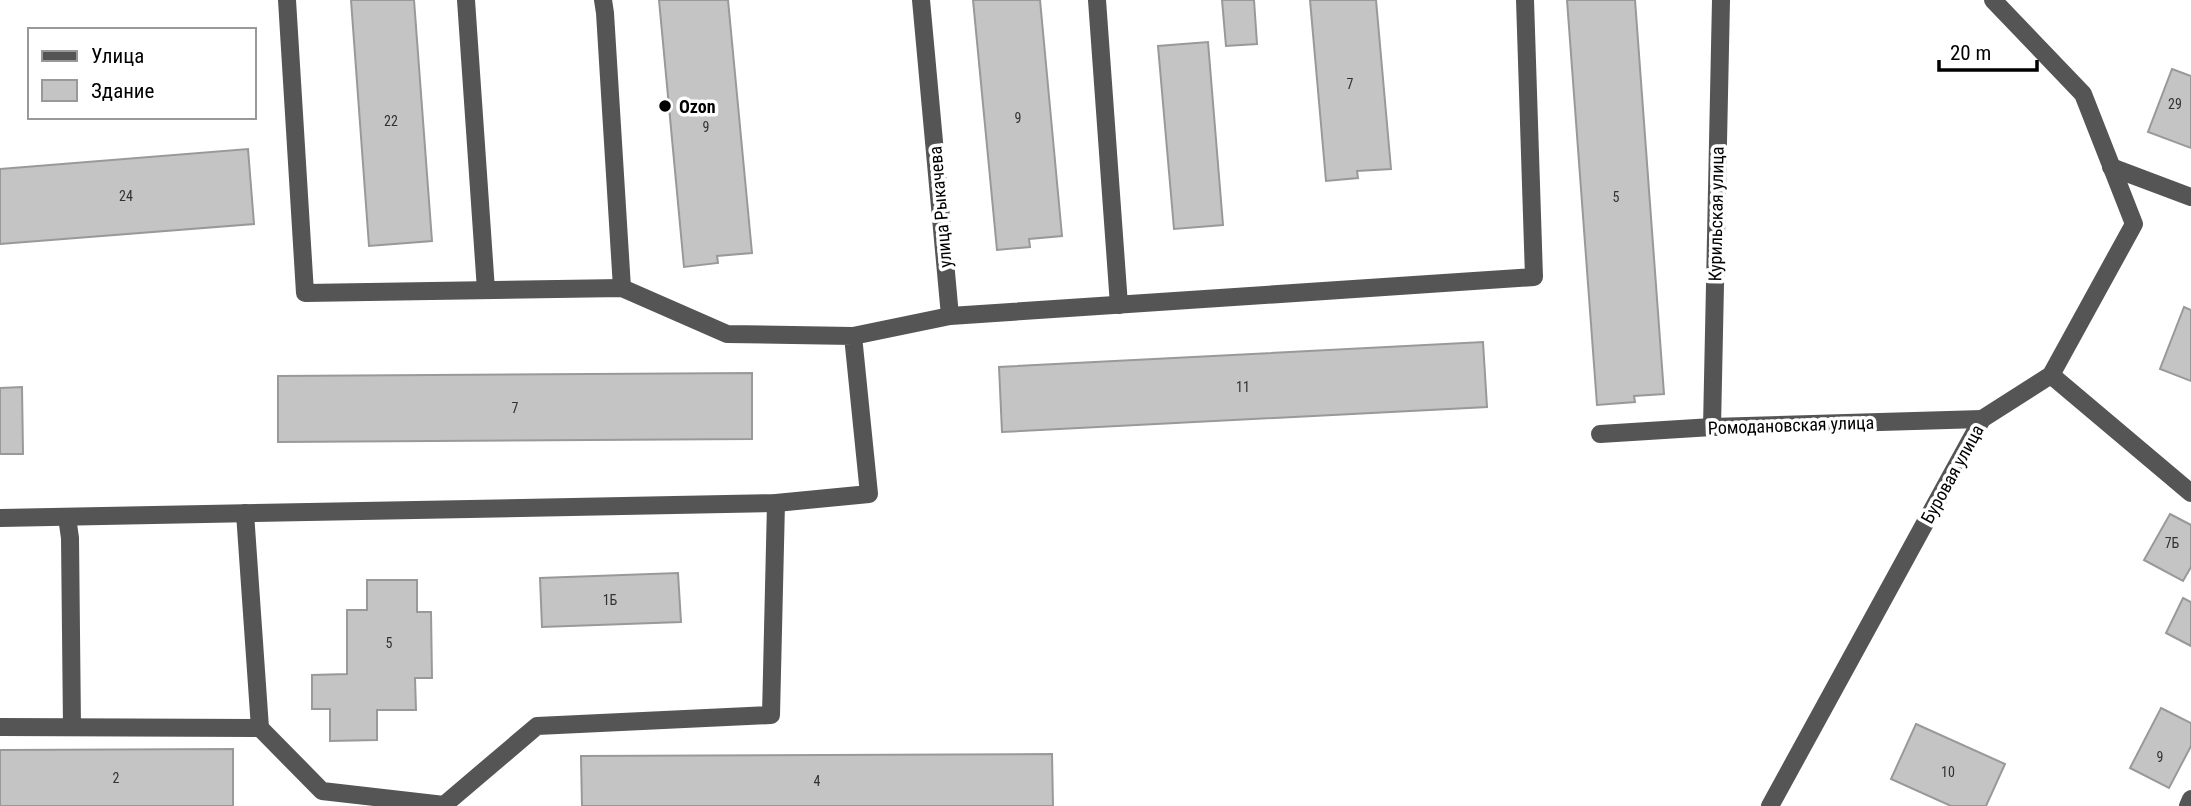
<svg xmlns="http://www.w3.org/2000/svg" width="2191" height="806" font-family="'Roboto Condensed',sans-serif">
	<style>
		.building { fill: #c4c4c4; stroke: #999; stroke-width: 2 }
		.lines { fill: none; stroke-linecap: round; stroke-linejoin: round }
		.minor { stroke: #555; stroke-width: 18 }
		.poi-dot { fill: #000; stroke: #fff; stroke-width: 2.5 }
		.labels { text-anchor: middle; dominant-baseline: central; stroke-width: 7; stroke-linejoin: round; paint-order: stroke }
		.number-label { font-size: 14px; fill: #313131 }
		.poi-label { font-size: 18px; font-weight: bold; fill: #000; stroke: #fff; text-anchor: start }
		.street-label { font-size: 18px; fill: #000; stroke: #fff }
	</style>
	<rect width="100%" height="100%" fill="#fff"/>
	<g class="building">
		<polygon points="351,0 414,0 432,241 369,246"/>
		<polygon points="659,0 728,0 752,253 717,256 718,263 684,267"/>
		<polygon points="973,0 1040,0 1062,236 1029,239 1030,247 997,250"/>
		<polygon points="1222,0 1254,0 1257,44 1226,46"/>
		<polygon points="1310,0 1376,0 1391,169 1357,171 1358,178 1326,181"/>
		<polygon points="1567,0 1635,0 1664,394 1634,396 1635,402 1597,405"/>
		<polygon points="1208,42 1223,225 1174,229 1158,46"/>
		<polygon points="2172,69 2191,76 2191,148 2148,132"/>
		<polygon points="248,149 254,224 0,244 0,169"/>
		<polygon points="2184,307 2191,310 2191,381 2160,369"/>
		<polygon points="1483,342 1487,407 1002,432 999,367"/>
		<polygon points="752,373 752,439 278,442 278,376"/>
		<polygon points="22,387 23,454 0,454 0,388"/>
		<polygon points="2170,514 2191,525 2191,567 2183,581 2144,560"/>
		<polygon points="678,573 681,622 542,627 540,578"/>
		<polygon points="367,580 417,580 417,612 431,612 432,678 415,678 416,710 377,710 377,740 330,741 330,709 312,709 312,675 347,674 347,610 367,610"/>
		<polygon points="2183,598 2191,602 2191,646 2166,633"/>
		<polygon points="2161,708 2191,723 2191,746 2169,788 2130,768"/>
		<polygon points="1916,724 2005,764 1986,806 1951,806 1891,779"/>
		<polygon points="233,749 233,806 0,806 0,750"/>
		<polygon points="1052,754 1053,806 582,806 581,756"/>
	</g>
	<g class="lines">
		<g class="minor">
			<polyline points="466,0 486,290"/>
			<polyline points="603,0 605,13 622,288"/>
			<polyline points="1097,0 1119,305"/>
			<polyline points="2111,167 2191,197"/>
			<polyline points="950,316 1534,277 1525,0"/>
			<polyline points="853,336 950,316 921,0"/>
			<polyline points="2051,375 2191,493"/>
			<polyline points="1712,427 1721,0"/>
			<polyline points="1600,434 1712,427 1982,419"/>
			<polyline points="245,513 260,728"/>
			<polyline points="67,517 70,538 72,727"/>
			<polyline points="0,518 776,503 869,494 853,336 727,334 622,288 305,293 287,0"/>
			<polyline points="0,727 260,728 322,791 444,805 537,726 771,715 776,503"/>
			<polyline points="1770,806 1982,419 2051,375 2134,224 2083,94 1993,0"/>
			<polyline points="2188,806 2191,799"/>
		</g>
	</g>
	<circle class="poi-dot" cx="665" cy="106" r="7"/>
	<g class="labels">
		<g class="number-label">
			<text x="1350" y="84">7</text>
			<text x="2175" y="104">29</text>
			<text x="1018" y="118">9</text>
			<text x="391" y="121">22</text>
			<text x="706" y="127">9</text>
			<text x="126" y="196">24</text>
			<text x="1616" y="197">5</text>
			<text x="1243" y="387">11</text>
			<text x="515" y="408">7</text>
			<text x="2172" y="543">7Б</text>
			<text x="610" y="600">1Б</text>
			<text x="389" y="643">5</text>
			<text x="2160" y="757">9</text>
			<text x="1948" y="772">10</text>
			<text x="116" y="778">2</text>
			<text x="817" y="781">4</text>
		</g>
		<g class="poi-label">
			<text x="679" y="106">Ozon</text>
		</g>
		<g class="street-label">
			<text transform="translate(940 207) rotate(-95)">улица Рыкачева</text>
			<text transform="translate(1716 214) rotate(-89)">Курильская улица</text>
			<text transform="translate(1791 425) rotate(-2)">Ромодановская улица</text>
			<text transform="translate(1952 474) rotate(-61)">Буровая улица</text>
		</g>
	</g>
	<rect x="28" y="28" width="228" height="91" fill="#ffffff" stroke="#999999" stroke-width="2"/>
	<rect x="42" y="51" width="35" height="10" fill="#555555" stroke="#999999" stroke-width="2"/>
	<text x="91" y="63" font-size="21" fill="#000000">Улица</text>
	<rect x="42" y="80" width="35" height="21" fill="#c4c4c4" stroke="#999999" stroke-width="2"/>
	<text x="91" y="98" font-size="21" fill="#000000">Здание</text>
	<path d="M1939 60v10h98v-10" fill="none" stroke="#000000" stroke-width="3.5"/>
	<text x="1950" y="60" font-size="21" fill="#000000" stroke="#ffffff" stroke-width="5" paint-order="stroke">20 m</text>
</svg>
